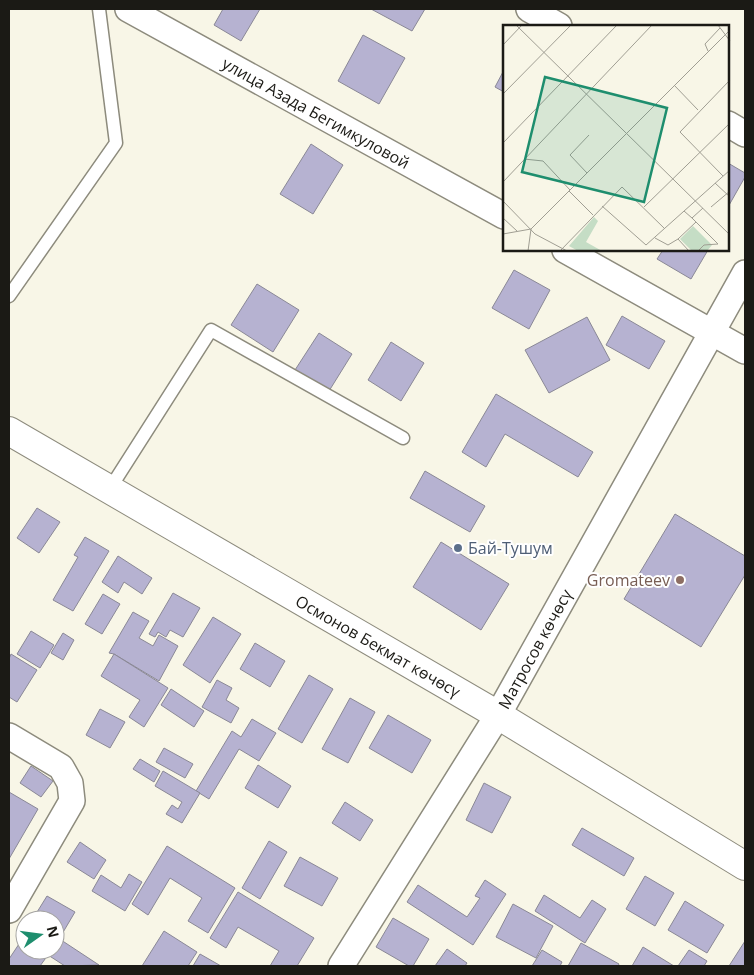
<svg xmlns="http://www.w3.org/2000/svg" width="754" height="975" font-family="'Open Sans',sans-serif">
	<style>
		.building { fill: #b6b2d1; stroke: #8a8896 }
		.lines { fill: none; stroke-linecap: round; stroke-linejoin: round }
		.service-casing { stroke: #8d8b7d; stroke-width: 15 }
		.minor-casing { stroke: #8d8b7d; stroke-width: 28 }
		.secondary-casing { stroke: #8d8b7d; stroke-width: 30 }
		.service { stroke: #fff; stroke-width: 12 }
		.minor { stroke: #fff; stroke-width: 25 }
		.secondary { stroke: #fff; stroke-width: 28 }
		.service-dot { fill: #5c6f8a; stroke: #fff; stroke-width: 2 }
		.education-dot { fill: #8d6e63; stroke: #fff; stroke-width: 2 }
		.labels { text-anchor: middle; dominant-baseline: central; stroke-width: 4; stroke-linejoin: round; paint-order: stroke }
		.street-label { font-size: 16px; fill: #1b1a15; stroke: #fff }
		.service-label { font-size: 16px; fill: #4e5e75; stroke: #fff; text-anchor: start }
		.education-label { font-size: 16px; fill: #785e54; stroke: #fff; text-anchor: end }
		.inset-road { fill: none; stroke: #a09e93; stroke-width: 1 }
		.view { fill: #1e8e6e; fill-opacity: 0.15; stroke: #1e8e6e; stroke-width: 2.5 }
		.inset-edge { fill: none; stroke: #1b1a15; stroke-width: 2.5 }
	</style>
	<rect width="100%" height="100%" fill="#f8f6e7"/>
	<g class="building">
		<polygon points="223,9 260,9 241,41 214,25"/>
		<polygon points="371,9 425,9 412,31"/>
		<polygon points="363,35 405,58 379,104 338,81"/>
		<polygon points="504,70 504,92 495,87"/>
		<polygon points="311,144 343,165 313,214 280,194"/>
		<polygon points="728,163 745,173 745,177 728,207"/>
		<polygon points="663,250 708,250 691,279 657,259"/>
		<polygon points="514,270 550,290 529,329 492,308"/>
		<polygon points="257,284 299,310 273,352 231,325"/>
		<polygon points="622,316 665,341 649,369 606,345"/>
		<polygon points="587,317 610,360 549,393 525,350"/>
		<polygon points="319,333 352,354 329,391 295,370"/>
		<polygon points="391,342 424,363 401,401 368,380"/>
		<polygon points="496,394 593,452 578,477 505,434 486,467 462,452"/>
		<polygon points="425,471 485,506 470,532 410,498"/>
		<polygon points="37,508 60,522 39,553 17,538"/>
		<polygon points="675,514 745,556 745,575 701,647 624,599"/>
		<polygon points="85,537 109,551 73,611 53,600 78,557 74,555"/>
		<polygon points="441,542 509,584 481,630 413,587"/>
		<polygon points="118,556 152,578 142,594 124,582 118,593 102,582"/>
		<polygon points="173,593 200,608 183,637 170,630 166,637 158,632 155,637 149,634"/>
		<polygon points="103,594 120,604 102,634 85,624"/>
		<polygon points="133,612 149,621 139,638 153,646 159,635 178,646 159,681 114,654 109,653"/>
		<polygon points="213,617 241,634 210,683 183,665"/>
		<polygon points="31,631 54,645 40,668 17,654"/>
		<polygon points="63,633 74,640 63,660 51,653"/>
		<polygon points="255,643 285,661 270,687 240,669"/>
		<polygon points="11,654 37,670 17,702 9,697 9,659"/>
		<polygon points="114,654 168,688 144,727 129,717 140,700 101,676"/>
		<polygon points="309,675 333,689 302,743 278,729"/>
		<polygon points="217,680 232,688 226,700 239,708 231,723 202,707"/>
		<polygon points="171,689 204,711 194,727 161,705"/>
		<polygon points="350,698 375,712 348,763 322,749"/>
		<polygon points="100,709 125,722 110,748 86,735"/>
		<polygon points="388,715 431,740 412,773 369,748"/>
		<polygon points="252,719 276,733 259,761 239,749 209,799 196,791 232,731 241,737"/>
		<polygon points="164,748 193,764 185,778 156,762"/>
		<polygon points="140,759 160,771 154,782 133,769"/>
		<polygon points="258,765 291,786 278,808 245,788"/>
		<polygon points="31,766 53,781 41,797 20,783"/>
		<polygon points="163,771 200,793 182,823 166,814 172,805 178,809 182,802 155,786"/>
		<polygon points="484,783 511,797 492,833 466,820"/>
		<polygon points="9,792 38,809 9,859"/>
		<polygon points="345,802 373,820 360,841 332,823"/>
		<polygon points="582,828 634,858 624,876 572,845"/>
		<polygon points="269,841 287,852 260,899 242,888"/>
		<polygon points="80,842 106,860 94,879 67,862"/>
		<polygon points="167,846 235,888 208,933 188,921 202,898 170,878 148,915 132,904"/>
		<polygon points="300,857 338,878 322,906 284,886"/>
		<polygon points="129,874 142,882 125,911 92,891 101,875 121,888"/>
		<polygon points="645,876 674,893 655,926 626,909"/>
		<polygon points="485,880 506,894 473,945 407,902 418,885 467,917 480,898 475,896"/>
		<polygon points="238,892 314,938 297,966 270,966 279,951 238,927 226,948 210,938"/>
		<polygon points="544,895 580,918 592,900 606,909 585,943 535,911"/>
		<polygon points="47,896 75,912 62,934 55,930 55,920 39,920 34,917"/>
		<polygon points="685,901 724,925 707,953 668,930"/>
		<polygon points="513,904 553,926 536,958 496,937"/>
		<polygon points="393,918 429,939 413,966 409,966 376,947"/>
		<polygon points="164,931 197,952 188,966 142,966"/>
		<polygon points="25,935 25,950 55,950 55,936 99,965 65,966 48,955 40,966 9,966 9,959"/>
		<polygon points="745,941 745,966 729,966"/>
		<polygon points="581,943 619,964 618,966 568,966"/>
		<polygon points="643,947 674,966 632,966"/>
		<polygon points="447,949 467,963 465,966 435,966"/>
		<polygon points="542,950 562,962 560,966 532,966"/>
		<polygon points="689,950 707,961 704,966 678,966"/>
		<polygon points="200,954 221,966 193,966"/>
	</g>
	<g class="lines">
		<defs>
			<g id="service">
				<polyline points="9,296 116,143 99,9"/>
				<polyline points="109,490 211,330 403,438"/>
			</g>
			<g id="minor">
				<polyline points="128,9 504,216"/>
				<polyline points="529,9 559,26"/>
				<polyline points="728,124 745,134"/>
				<polyline points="565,250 745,351"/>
				<polyline points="9,736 61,767 70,783 72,801 9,910"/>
				<polyline points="341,966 498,715 745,273"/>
			</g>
			<polyline id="secondary" points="9,431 498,715 745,866"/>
		</defs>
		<use href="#service" class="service-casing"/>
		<use href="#minor" class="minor-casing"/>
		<use href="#secondary" class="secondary-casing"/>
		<use href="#service" class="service"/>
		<use href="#minor" class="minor"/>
		<use href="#secondary" class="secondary"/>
	</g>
	<circle class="service-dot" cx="458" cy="548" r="5"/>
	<circle class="education-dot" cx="680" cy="580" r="5"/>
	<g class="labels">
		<g class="street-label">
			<text transform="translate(316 113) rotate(29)">улица Азада Бегимкуловой</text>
			<text transform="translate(378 646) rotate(30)">Осмонов Бекмат көчөсү</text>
			<text transform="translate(535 649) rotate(-61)">Матросов көчөсү</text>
		</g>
		<g class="service-label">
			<text x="468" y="548">Бай-Тушум</text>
		</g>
		<g class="education-label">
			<text x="670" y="580">Gromateev</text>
		</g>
	</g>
	<g transform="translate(503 25)">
		<rect width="226" height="226" fill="#f8f6e7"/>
		<path d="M 91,192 L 95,196 L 83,217 L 99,226 L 75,226 L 66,221 ZM 190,201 L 209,220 L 204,226 L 189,226 L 177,214 Z" fill="#c5ddc5"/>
		<path class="inset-road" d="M 13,0 L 227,210M 215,0 L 227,16M 0,20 L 19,0M 205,26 L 202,19 L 217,3M 171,60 L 195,85M 0,69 L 68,0M 0,118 L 114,0M 21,134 L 40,136 L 67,165M 84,148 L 67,130 L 86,110M 220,151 L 177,107 L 227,55M 0,157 L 149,0M 212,158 L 227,172M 66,166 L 90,190M 0,176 L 32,209 L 64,226M 99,181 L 143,220 L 227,145M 141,182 L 227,98M 208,182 L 227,166M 181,186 L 189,193 L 200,183M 0,193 L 14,206M 189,193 L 215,219 L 201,220 L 195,226M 0,209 L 28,204 L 227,5M 152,213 L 165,220 L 175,214 L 186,226M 175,214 L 193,197M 25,226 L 28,204M 57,226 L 119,162 L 162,204"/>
		<path class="view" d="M 42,52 L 164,83 L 141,177 L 19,147 Z"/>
		<rect width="226" height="226" class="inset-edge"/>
	</g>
	<rect width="754" height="975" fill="none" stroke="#1b1a15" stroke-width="20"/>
	<g transform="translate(40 935) rotate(76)"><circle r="24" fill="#ffffff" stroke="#a4a3a1"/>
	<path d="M0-4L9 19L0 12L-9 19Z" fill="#1e8e6e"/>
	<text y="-8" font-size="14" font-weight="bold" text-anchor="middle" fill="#1b1a15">N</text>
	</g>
</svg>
